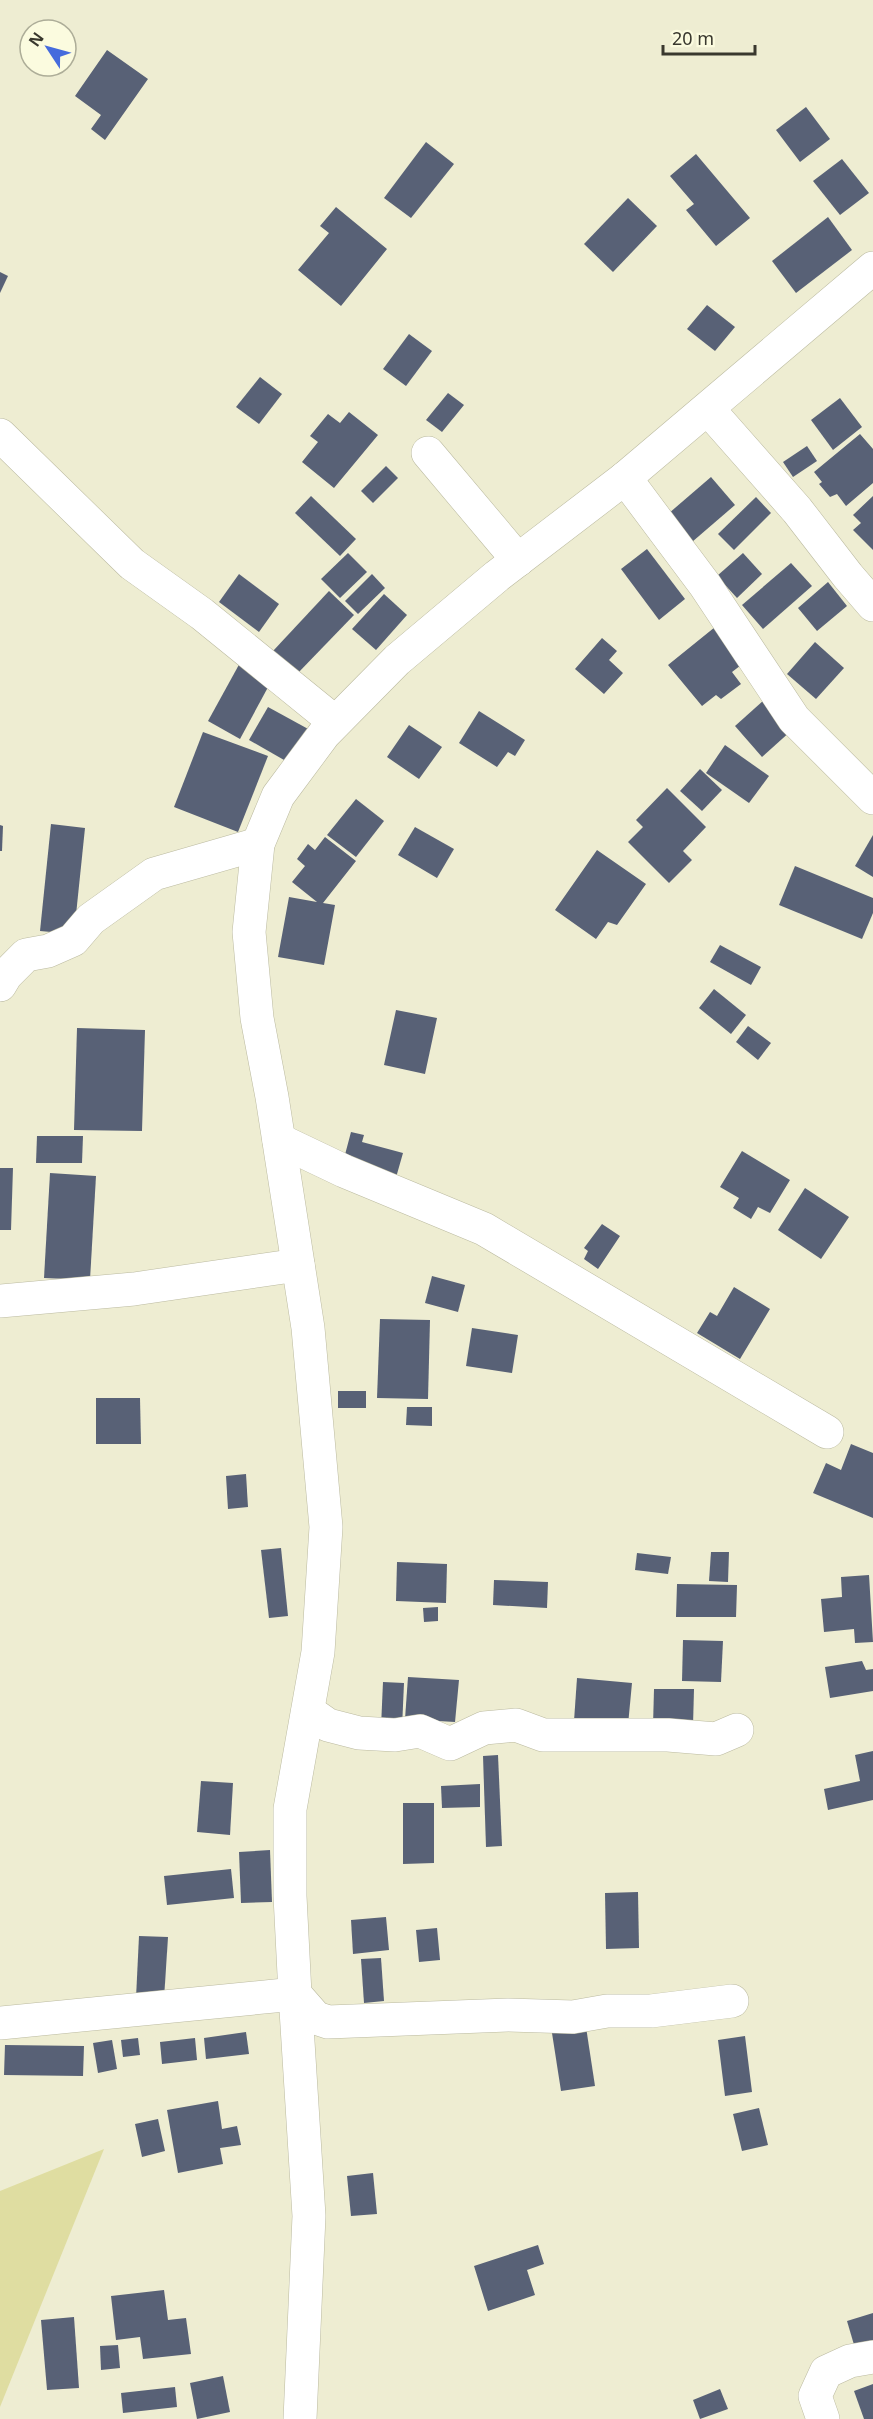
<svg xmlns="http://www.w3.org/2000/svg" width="873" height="2419" font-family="'Noto Sans',sans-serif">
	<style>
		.green { fill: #dfdda1 }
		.building { fill: #586176 }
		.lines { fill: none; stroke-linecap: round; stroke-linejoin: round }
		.minor-casing { stroke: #bbbaa0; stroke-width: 34 }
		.minor { stroke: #fff; stroke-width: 33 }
	</style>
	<rect width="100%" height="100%" fill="#eeedd2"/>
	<polygon class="green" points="104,2149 0,2407 0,2191"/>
	<g class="building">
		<polygon points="107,50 148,79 105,140 91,129 101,115 75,96"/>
		<polygon points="806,107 830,139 800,162 776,130"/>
		<polygon points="426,142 454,164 411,218 384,198"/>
		<polygon points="696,154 750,218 716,246 686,210 694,204 670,176"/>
		<polygon points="842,159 869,193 840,215 813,181"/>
		<polygon points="628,198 657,226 613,272 584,244"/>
		<polygon points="336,207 387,249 341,306 298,270 329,233 320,226"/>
		<polygon points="828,217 852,250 796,293 772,261"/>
		<polygon points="0,272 8,276 0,293"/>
		<polygon points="707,305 735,327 715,351 687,329"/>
		<polygon points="409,334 432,351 406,386 383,369"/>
		<polygon points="260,377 282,394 259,424 236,407"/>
		<polygon points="448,393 464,405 442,432 426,420"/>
		<polygon points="840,398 862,427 833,450 811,420"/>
		<polygon points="349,412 378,435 334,488 302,462 318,442 310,436 328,414 340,423"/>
		<polygon points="860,434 873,449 873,483 846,506 837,494 830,497 819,484 822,482 814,472"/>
		<polygon points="807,446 817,461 793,477 783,462"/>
		<polygon points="386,466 398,478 373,503 361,491"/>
		<polygon points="711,477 735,505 692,542 668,514"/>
		<polygon points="311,496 356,539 340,556 295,513"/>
		<polygon points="873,496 873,550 853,530 861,523 853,515"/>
		<polygon points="756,497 771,513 734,550 718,534"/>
		<polygon points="647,549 685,599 659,620 621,569"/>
		<polygon points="348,553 367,572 340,598 321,579"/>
		<polygon points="743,553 762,574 737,598 717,576"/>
		<polygon points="791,563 812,586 763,629 742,605"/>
		<polygon points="239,574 279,604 259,632 219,602"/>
		<polygon points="372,574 385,588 358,614 345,601"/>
		<polygon points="828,582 847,606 817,631 798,608"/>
		<polygon points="329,591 354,615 297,674 273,651"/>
		<polygon points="384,594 407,615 376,650 352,629"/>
		<polygon points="720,623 749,659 732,672 741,684 721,699 716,695 702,706 668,665"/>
		<polygon points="602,638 617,651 609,660 623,673 604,694 575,669"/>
		<polygon points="815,642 844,668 816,699 787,674"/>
		<polygon points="241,661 273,678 240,739 208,721"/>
		<polygon points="765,699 792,730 762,757 735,726"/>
		<polygon points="268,707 310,730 291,764 249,740"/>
		<polygon points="479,711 525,740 515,756 508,752 497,767 459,743"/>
		<polygon points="409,725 442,747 419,779 387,757"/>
		<polygon points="203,732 268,756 238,832 174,807"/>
		<polygon points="725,745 769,776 749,803 706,773"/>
		<polygon points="700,769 722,790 702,811 680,791"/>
		<polygon points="667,788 706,827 683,851 692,860 669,883 628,842 643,827 636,820"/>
		<polygon points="356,799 384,821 356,857 327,835"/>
		<polygon points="51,824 85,828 74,934 40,931"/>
		<polygon points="0,825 3,826 2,851 0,851"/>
		<polygon points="415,827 454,849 437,878 398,855"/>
		<polygon points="873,835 873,877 855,866"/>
		<polygon points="325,837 356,861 323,903 335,905 324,965 278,957 289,897 317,902 292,882 305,866 297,859 308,844 315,850"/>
		<polygon points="597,850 646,884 617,925 608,922 596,939 555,910"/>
		<polygon points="795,866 873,898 873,913 862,939 779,905"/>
		<polygon points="720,945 761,967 751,985 710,962"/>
		<polygon points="714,989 746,1015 731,1034 699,1008"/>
		<polygon points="396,1010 437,1018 425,1074 384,1065"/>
		<polygon points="748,1026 771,1043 758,1060 736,1042"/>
		<polygon points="77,1028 145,1030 142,1131 74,1130"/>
		<polygon points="351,1132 364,1135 362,1142 403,1153 395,1181 342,1166"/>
		<polygon points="37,1136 83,1136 82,1163 36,1163"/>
		<polygon points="742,1151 790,1180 770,1213 758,1207 751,1219 733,1208 739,1198 720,1187"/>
		<polygon points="0,1168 13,1168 11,1230 0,1230"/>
		<polygon points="50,1173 96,1176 90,1280 44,1278"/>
		<polygon points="805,1188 849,1217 821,1259 778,1230"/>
		<polygon points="602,1224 620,1236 598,1269 584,1259 588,1251 584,1248"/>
		<polygon points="432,1276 465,1285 458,1312 425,1303"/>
		<polygon points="734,1287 770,1309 740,1359 697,1333 710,1312 717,1316"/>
		<polygon points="380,1319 430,1320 428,1399 377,1398"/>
		<polygon points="472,1328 518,1335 512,1373 466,1366"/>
		<rect x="338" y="1391" width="28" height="17"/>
		<polygon points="96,1398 140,1398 141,1444 96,1444"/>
		<polygon points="407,1407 432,1407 432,1426 406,1425"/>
		<polygon points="851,1444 873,1453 873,1518 813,1493 826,1463 841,1470"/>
		<polygon points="246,1474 248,1507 228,1509 226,1476"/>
		<polygon points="281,1548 288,1616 269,1618 261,1550"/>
		<polygon points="711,1552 729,1552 728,1582 709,1581"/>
		<polygon points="637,1553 671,1557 668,1574 635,1570"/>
		<polygon points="397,1562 447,1564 446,1603 396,1601"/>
		<polygon points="869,1575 873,1642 855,1643 854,1629 824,1632 821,1599 842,1597 841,1577"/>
		<polygon points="494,1580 548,1582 547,1608 493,1605"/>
		<polygon points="677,1584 737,1585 736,1617 676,1617"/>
		<polygon points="438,1607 438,1621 424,1622 423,1608"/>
		<polygon points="683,1640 723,1641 721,1682 682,1681"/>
		<polygon points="862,1661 866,1670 873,1669 873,1691 830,1698 825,1667"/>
		<polygon points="408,1677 459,1680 455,1722 405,1719"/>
		<polygon points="577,1678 632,1683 628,1725 574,1721"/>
		<polygon points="383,1682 404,1683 402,1728 381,1727"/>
		<polygon points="654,1689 694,1689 693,1726 653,1726"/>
		<polygon points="873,1751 873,1800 828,1810 824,1789 860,1781 855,1755"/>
		<polygon points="498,1755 502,1846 486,1847 483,1756"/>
		<polygon points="201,1781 233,1783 230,1835 197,1832"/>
		<polygon points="480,1784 480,1807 442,1808 441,1786"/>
		<polygon points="403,1803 434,1803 434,1863 403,1864"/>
		<polygon points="270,1850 272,1902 241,1903 239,1852"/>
		<polygon points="231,1869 234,1898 167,1905 164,1876"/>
		<polygon points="638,1892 639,1948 606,1949 605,1893"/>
		<polygon points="386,1917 389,1950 353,1954 351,1920"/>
		<polygon points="437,1928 440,1960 419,1962 416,1930"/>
		<polygon points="139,1936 168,1937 164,1999 136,1998"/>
		<polygon points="381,1958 384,2001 364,2003 361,1959"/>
		<polygon points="586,2027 595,2086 561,2091 552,2033"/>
		<polygon points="246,2032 249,2054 206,2059 204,2038"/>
		<polygon points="745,2036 752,2092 725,2096 718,2040"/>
		<polygon points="138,2038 140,2055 123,2057 121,2040"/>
		<polygon points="195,2038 197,2060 162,2064 160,2042"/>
		<polygon points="112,2040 117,2069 98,2073 93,2043"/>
		<polygon points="5,2045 84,2046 83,2076 4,2075"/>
		<polygon points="218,2101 222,2129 237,2126 241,2145 220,2148 223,2164 178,2173 167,2110"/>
		<polygon points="759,2108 768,2145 742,2151 733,2114"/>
		<polygon points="158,2119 165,2151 142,2157 135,2124"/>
		<polygon points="373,2173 377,2214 351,2216 347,2176"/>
		<polygon points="538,2245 544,2264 527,2270 535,2295 488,2311 474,2266"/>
		<polygon points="164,2290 168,2320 186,2318 191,2354 143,2359 140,2337 116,2340 111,2296"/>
		<polygon points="873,2313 873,2350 857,2355 847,2321"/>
		<polygon points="74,2317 79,2388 47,2390 41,2320"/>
		<polygon points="118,2345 120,2368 101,2370 100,2346"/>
		<polygon points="223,2376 230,2412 197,2419 190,2383"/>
		<polygon points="873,2384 873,2419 864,2419 854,2391"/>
		<polygon points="175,2387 177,2407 123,2413 121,2393"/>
		<polygon points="720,2389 728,2409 700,2419 693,2400"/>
	</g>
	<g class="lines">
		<defs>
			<g id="minor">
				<polyline points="708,409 797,510 848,576 873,605"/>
				<polyline points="0,435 132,564 202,614 335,722"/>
				<polyline points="428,453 518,560"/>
				<polyline points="625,478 705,585 794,719 873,798"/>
				<polyline points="0,985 6,975 26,955 48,951 73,940 91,919 154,874 258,844"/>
				<polyline points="279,1140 344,1171 484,1229 827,1432"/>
				<polyline points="0,1301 134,1289 298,1265"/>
				<polyline points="308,1711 328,1725 359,1733 395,1735 420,1731 450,1744 484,1728 516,1725 543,1735 668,1735 716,1739 737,1730"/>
				<polyline points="0,2023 295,1994 316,2018 328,2022 508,2015 573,2017 607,2011 651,2011 732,2001"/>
				<polyline points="300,2419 309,2216 295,1994 290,1896 290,1809 318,1652 326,1527 308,1328 272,1097 257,1018 249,932 258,844 278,796 324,734 397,660 497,576 625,478 873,268"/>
				<polyline points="823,2419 815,2396 826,2372 850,2361 873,2357"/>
			</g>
		</defs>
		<use href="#minor" class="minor-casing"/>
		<use href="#minor" class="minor"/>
	</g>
	<g transform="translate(48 48) rotate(306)"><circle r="28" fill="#fbfbdf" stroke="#adad98" stroke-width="1.5"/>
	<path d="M0-4.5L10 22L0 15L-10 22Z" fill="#456bdd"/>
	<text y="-9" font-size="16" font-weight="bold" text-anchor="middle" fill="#39382e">N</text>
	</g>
	<path d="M663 45v9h92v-9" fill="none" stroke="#39382e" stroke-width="3"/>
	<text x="672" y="45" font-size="18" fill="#39382e" stroke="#fbfbdf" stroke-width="4.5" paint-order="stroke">20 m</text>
</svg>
